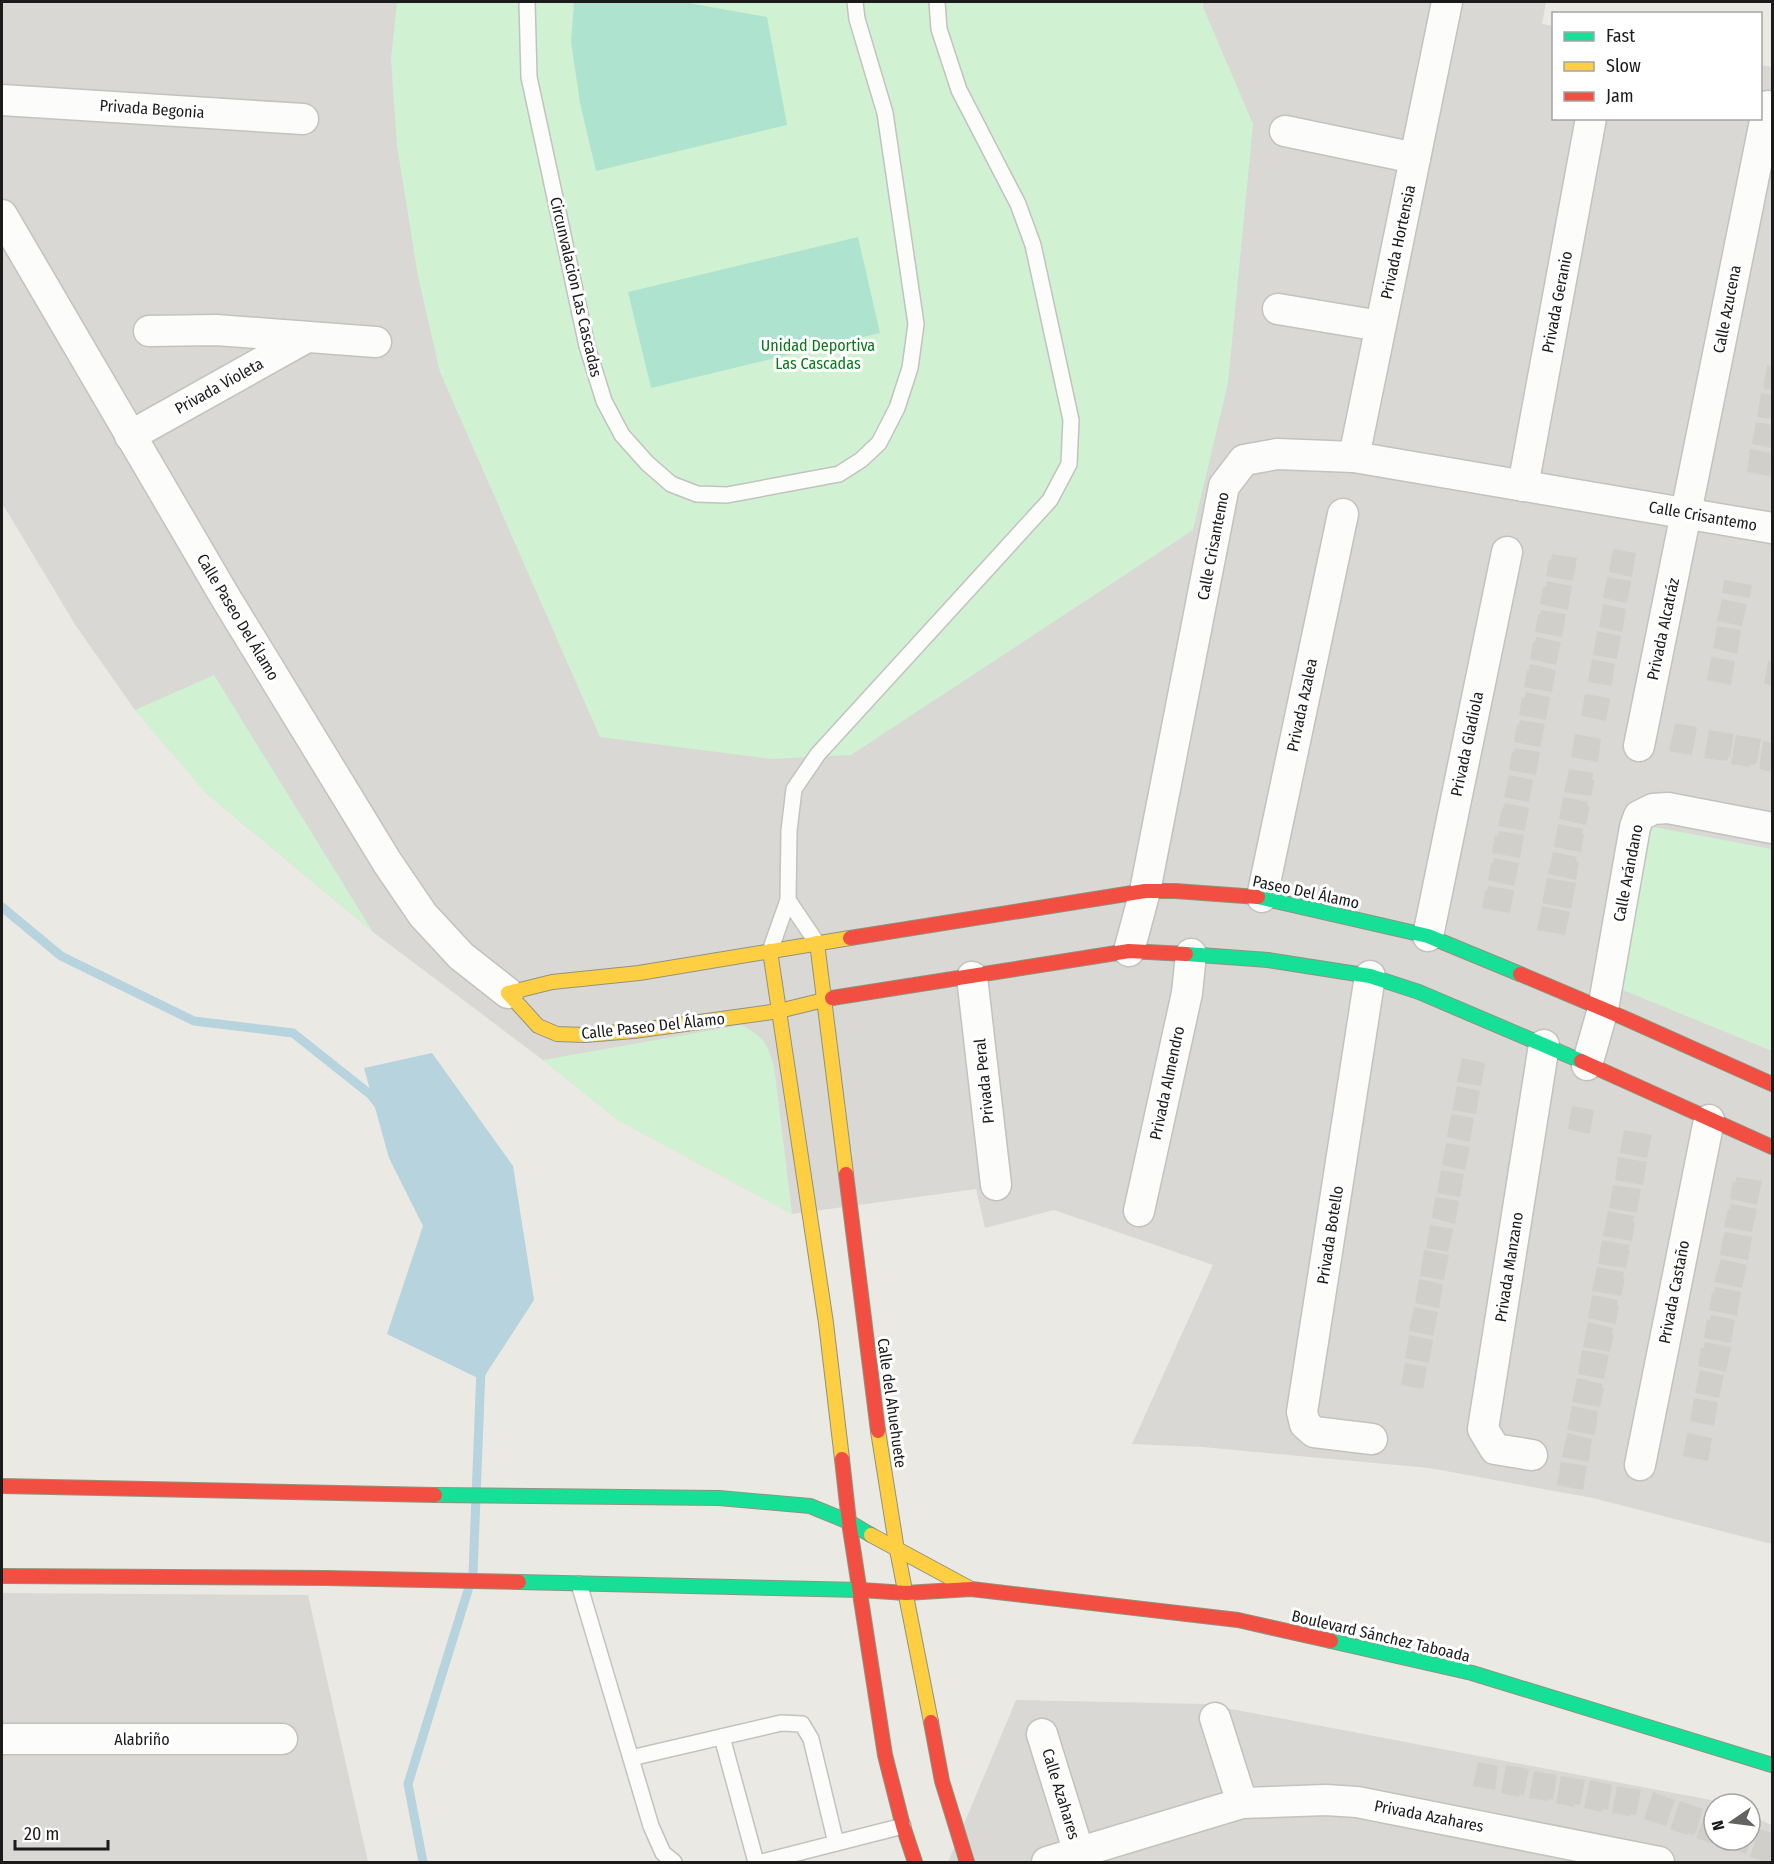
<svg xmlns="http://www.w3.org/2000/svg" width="1774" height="1864" font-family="'Fira Sans Condensed',sans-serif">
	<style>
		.residential { fill: #d9d8d5 }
		.park { fill: #d0f2d2 }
		.pitch { fill: #aee4cf }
		.water { fill: #b6d3de }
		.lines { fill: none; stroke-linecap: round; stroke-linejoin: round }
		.stream { stroke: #b6d3de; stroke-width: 9 }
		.building { fill: #d1cfca }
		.lane-casing { stroke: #c2c2bf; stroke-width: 18 }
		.street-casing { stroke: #c2c2bf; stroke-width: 33 }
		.fast-casing { stroke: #90937c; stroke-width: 16 }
		.slow-casing { stroke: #90937c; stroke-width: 16 }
		.jam-casing { stroke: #90937c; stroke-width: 16 }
		.lane { stroke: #fcfcfb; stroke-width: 15 }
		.street { stroke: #fcfcfb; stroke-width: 30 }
		.fast { stroke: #16e098; stroke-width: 14 }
		.slow { stroke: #ffcf43; stroke-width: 14 }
		.jam { stroke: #f24e42; stroke-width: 14 }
		.labels { text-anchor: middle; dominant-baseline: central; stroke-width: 6; stroke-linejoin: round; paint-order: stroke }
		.street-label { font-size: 16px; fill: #1b1b1b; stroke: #fff }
		.park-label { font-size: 16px; fill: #09791a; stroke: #fff }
	</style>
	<rect width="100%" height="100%" fill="#eae9e3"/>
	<g class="residential">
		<polygon points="2,2 1546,2 1542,24 1553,26 1554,118 1760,118 1761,65 1772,67 1772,1544 1593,1498 1429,1468 1202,1447 1132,1444 1213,1265 1054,1210 985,1228 976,1189 792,1214 618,1120 543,1060 373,932 207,794 135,710 76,626 2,503"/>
		<polygon points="2,1593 308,1595 368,1862 2,1862"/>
		<polygon points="1016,1700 1205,1704 1711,1800 1719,1804 1714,1804 1714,1840 1750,1840 1750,1816 1772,1825 1772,1862 948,1862"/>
	</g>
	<g class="park">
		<polygon points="397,2 1203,2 1203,7 1253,124 1228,383 1193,530 851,755 771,759 600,737 440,372 418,276 397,146 391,59"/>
		<polygon points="214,675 373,932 207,794 135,710"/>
		<polygon points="1627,822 1772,849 1772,1051 1596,979"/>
		<path d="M 741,1025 C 764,1037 766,1042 774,1066 L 792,1214 L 618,1120 L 543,1060 Z"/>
	</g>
	<g class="pitch">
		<polygon points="574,2 683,2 767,17 787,125 596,171 580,103 571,42"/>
		<polygon points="858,237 880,333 651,388 628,292"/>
	</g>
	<polygon class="water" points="432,1053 513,1166 534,1300 482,1380 387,1334 423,1226 389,1158 364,1068"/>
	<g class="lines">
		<g class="stream">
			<polyline points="2,907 61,956 194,1021 293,1033 371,1095 378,1104"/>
			<polyline points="423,1862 408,1784 473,1574 481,1369"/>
		</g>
	</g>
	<g class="building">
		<polygon points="1767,365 1772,366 1772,390 1763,389"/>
		<polygon points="1761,393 1772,395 1772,419 1757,417"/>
		<polygon points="1756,422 1772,425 1772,448 1752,444"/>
		<polygon points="1750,449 1772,453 1770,476 1747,472"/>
		<polygon points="1613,549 1636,553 1632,577 1609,572"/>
		<polygon points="1552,554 1577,558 1573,581 1546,576 1549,559 1551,560"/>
		<polygon points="1607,577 1631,581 1627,603 1603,598"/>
		<polygon points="1724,580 1752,585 1750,598 1722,593"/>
		<polygon points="1546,581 1572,586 1568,610 1540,604 1543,587 1546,587"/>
		<polygon points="1722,599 1747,604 1742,626 1717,621"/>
		<polygon points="1603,604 1626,609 1622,632 1599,627"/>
		<polygon points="1541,610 1566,614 1562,637 1535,632 1538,614 1540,615"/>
		<polygon points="1717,626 1741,630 1737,654 1713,648"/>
		<polygon points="1597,631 1621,636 1617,659 1593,655"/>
		<polygon points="1536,637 1561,642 1556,665 1530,659 1533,642 1535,642"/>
		<polygon points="1711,657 1735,661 1731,685 1707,680"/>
		<polygon points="1592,659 1615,664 1612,686 1588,682"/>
		<polygon points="1768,661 1772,661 1772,685 1764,684"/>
		<polygon points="1530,664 1556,670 1552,692 1524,687 1527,670 1529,670"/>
		<polygon points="1526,692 1550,697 1546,720 1519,715 1522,697 1524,698"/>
		<polygon points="1585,694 1610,698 1606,721 1581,716"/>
		<polygon points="1520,720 1545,724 1540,747 1514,742 1517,725 1519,725"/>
		<polygon points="1675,723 1697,727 1692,755 1669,751"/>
		<polygon points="1709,730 1734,734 1730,757 1728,757 1727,761 1704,758"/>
		<polygon points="1575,734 1601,739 1598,762 1571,757"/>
		<polygon points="1736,735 1761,739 1757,763 1755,763 1755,765 1750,764 1749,767 1731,764"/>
		<polygon points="1763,741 1772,743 1772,772 1759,769"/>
		<polygon points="1515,748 1540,752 1536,775 1509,770 1512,752 1514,753"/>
		<polygon points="1569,769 1594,773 1592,779 1595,780 1591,796 1564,792"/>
		<polygon points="1509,775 1533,780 1529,802 1504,797"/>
		<polygon points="1563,797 1588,802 1587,806 1590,807 1586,825 1559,819"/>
		<polygon points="1505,803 1529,808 1525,831 1498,826 1502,808 1503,808"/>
		<polygon points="1558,824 1583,829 1582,834 1584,834 1581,852 1554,847"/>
		<polygon points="1499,831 1524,835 1520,858 1492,853 1495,835 1498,836"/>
		<polygon points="1553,852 1577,857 1576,861 1579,862 1576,880 1548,874"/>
		<polygon points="1494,858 1519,863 1514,886 1488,880 1491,863 1493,863"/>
		<polygon points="1547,878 1576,883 1571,909 1542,903"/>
		<polygon points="1488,886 1514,890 1510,913 1482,908 1485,891 1487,891"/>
		<polygon points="1542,906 1570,912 1565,935 1537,930"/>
		<polygon points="1462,1058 1485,1063 1481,1086 1457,1082"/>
		<polygon points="1457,1086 1480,1091 1476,1114 1452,1110"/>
		<polygon points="1572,1106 1594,1110 1590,1134 1568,1129"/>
		<polygon points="1451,1114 1474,1118 1470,1142 1447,1137"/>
		<polygon points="1624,1130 1652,1135 1647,1158 1620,1153"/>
		<polygon points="1446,1143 1470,1147 1465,1170 1442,1165"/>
		<polygon points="1618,1157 1647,1162 1643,1185 1615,1180"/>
		<polygon points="1441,1170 1464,1174 1460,1197 1437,1193"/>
		<polygon points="1736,1177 1762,1181 1757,1205 1730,1199 1733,1181 1736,1182"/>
		<polygon points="1613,1185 1641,1189 1637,1213 1609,1208"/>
		<polygon points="1435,1197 1459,1201 1455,1224 1432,1218"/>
		<polygon points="1731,1204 1757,1209 1752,1232 1724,1227 1728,1209 1730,1209"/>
		<polygon points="1608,1211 1634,1216 1633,1222 1635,1223 1632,1241 1603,1236"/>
		<polygon points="1430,1225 1453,1229 1448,1252 1426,1248"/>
		<polygon points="1725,1232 1752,1237 1748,1260 1720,1255 1723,1236 1724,1237"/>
		<polygon points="1602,1240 1629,1245 1628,1250 1630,1250 1626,1268 1598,1264"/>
		<polygon points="1424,1250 1449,1255 1444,1280 1420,1276"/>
		<polygon points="1721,1259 1747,1265 1742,1288 1714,1282"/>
		<polygon points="1597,1267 1624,1272 1623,1278 1625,1279 1621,1296 1592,1291"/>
		<polygon points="1419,1279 1443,1284 1439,1308 1415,1303"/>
		<polygon points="1715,1287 1741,1292 1737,1316 1709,1310 1712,1292 1714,1292"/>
		<polygon points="1592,1295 1618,1300 1617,1305 1619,1305 1616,1324 1588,1318"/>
		<polygon points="1414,1307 1438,1312 1433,1336 1409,1331"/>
		<polygon points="1711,1315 1735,1320 1731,1343 1704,1338 1707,1319 1710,1320"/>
		<polygon points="1588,1322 1613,1328 1612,1334 1614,1335 1610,1352 1583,1347"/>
		<polygon points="1409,1335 1433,1340 1429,1363 1405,1358"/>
		<polygon points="1705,1342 1731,1347 1726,1372 1698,1366 1701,1347 1704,1348"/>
		<polygon points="1582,1350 1609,1355 1604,1379 1578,1374"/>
		<polygon points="1405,1363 1427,1367 1423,1389 1401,1385"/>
		<polygon points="1700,1370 1724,1375 1719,1398 1695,1393"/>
		<polygon points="1577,1378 1603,1384 1602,1388 1604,1388 1600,1407 1572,1402"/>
		<polygon points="1694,1398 1718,1402 1714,1426 1690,1421"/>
		<polygon points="1572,1406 1598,1411 1595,1435 1567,1430"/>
		<polygon points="1567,1433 1592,1439 1589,1462 1562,1457"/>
		<polygon points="1687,1433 1712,1438 1708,1461 1683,1456"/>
		<polygon points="1561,1462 1587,1466 1583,1490 1557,1485"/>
		<polygon points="1478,1762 1498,1766 1495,1790 1473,1786"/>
		<polygon points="1506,1765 1529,1769 1524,1795 1520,1794 1519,1797 1501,1793"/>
		<polygon points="1534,1771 1557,1775 1553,1800 1548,1799 1547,1801 1529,1798"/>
		<polygon points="1561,1776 1585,1780 1580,1805 1575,1804 1574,1807 1556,1803"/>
		<polygon points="1590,1780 1612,1785 1608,1810 1603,1809 1602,1812 1584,1808"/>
		<polygon points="1617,1786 1641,1790 1636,1815 1630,1814 1630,1816 1612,1813"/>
		<polygon points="1653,1792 1675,1800 1666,1826 1644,1819"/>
		<polygon points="1680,1801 1703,1809 1696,1832 1693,1835 1688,1833 1687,1835 1670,1829"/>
		<polygon points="1706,1811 1714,1813 1714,1840 1721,1840 1719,1844 1714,1842 1713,1844 1696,1838"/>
		<polygon points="1750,1826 1756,1828 1746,1854 1723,1847 1726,1840 1750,1840"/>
		<polygon points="1759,1829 1772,1833 1772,1862 1767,1861 1766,1862 1750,1857"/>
	</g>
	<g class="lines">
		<defs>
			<g id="lane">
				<polyline points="527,2 529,77 587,346 604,401 622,435 647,463 671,484 697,494 727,495 839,474 861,460 879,443 897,408 910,368 916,324 885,113 857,19 855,2"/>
				<polyline points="788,900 817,943"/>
				<polyline points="770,951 788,900 789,831 794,789 818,754 1050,500 1069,464 1071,420 1033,245 1018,204 959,90 939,29 937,2"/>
				<polyline points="579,1584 651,1826 663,1853 674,1862"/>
				<polyline points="722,1737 756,1862"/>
				<polyline points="631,1758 781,1723 802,1724 811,1739 836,1843"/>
				<polyline points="762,1862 903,1826"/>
			</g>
			<g id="street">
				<polyline points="2,100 303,119"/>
				<polyline points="1285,131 1415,158"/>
				<polyline points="2,215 224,595 387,862 423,915 461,956 508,993"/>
				<polyline points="1278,309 1380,326"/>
				<polyline points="149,331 216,330 376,342"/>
				<polyline points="130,436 307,337"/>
				<polyline points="1354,457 1447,2"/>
				<polyline points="1523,486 1591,118"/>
				<polyline points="1639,746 1768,106"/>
				<polyline points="1262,897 1343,514"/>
				<polyline points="1428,936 1507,552"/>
				<polyline points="1129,951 1145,891 1224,486 1244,460 1277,454 1354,457 1772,528"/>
				<polyline points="1370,976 1302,1412 1305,1424 1314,1432 1372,1439"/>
				<polyline points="972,977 996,1185"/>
				<polyline points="1587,1065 1603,1009 1635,827 1639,816 1653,809 1668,808 1772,828"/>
				<polyline points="1139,1211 1187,993 1191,954"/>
				<polyline points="1532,1455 1495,1449 1483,1429 1544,1045"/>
				<polyline points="1640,1465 1709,1120"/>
				<polyline points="1215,1718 1242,1803"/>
				<polyline points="1042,1734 1079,1853"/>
				<polyline points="2,1739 282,1739"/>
				<polyline points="1047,1862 1242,1803 1326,1800 1357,1802 1659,1862"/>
			</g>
			<g id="fast">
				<polyline points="1258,897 1428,936 1520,974"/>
				<polyline points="1186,954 1268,960 1370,976 1419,992 1581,1061"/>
				<polyline points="435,1495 719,1498 810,1506 849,1522 871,1535"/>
				<polyline points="519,1582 861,1590"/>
				<polyline points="1331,1641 1472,1673 1772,1765"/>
			</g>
			<g id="slow">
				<polyline points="817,943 846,1174"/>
				<polyline points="770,951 826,1323 842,1459"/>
				<polyline points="508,993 538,1026 557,1034 585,1035 634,1031 779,1011 832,998"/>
				<polyline points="508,993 552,982 639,973 850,938"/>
				<polyline points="878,1431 897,1550 931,1722"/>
				<polyline points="871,1535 971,1589"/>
			</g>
			<g id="jam">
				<polyline points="850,938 1145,891 1175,891 1258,897"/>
				<polyline points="1520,974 1622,1017 1772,1084"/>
				<polyline points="832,998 1129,951 1186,954"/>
				<polyline points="1581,1061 1772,1147"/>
				<polyline points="846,1174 878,1431"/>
				<polyline points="842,1459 849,1522 885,1755 903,1826 915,1862"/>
				<polyline points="2,1486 435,1495"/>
				<polyline points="2,1576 326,1578 519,1582"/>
				<polyline points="861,1590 906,1593 971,1589 1238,1620 1331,1641"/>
				<polyline points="931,1722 942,1781 967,1862"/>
			</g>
		</defs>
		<use href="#lane" class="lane-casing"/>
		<use href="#street" class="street-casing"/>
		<use href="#fast" class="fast-casing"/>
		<use href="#slow" class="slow-casing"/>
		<use href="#jam" class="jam-casing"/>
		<use href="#lane" class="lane"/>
		<use href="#street" class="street"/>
		<use href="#fast" class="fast"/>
		<use href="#slow" class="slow"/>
		<use href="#jam" class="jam"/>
	</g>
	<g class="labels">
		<g class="street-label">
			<text transform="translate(152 109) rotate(4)">Privada Begonia</text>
			<text transform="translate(1398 242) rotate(-78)">Privada Hortensia</text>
			<text transform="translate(576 287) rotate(77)">Circunvalacion Las Cascadas</text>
			<text transform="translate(1557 302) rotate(-79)">Privada Geranio</text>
			<text transform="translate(1727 309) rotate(-79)">Calle Azucena</text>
			<text transform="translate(219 386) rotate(-29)">Privada Violeta</text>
			<text transform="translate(1703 516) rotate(10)">Calle Crisantemo</text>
			<text transform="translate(1213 546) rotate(-79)">Calle Crisantemo</text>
			<text transform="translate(238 617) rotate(59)">Calle Paseo Del Álamo</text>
			<text transform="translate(1663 629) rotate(-78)">Privada Alcatráz</text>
			<text transform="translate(1302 705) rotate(-78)">Privada Azalea</text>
			<text transform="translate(1467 744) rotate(-78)">Privada Gladiola</text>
			<text transform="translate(1628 873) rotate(-79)">Calle Arándano</text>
			<text transform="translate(1306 892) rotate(12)">Paseo Del Álamo</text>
			<text transform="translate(653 1026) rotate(-6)">Calle Paseo Del Álamo</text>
			<text transform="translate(984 1081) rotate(-96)">Privada Peral</text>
			<text transform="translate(1167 1083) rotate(-78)">Privada Almendro</text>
			<text transform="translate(1330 1235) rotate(-81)">Privada Botello</text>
			<text transform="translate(1509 1267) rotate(-81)">Privada Manzano</text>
			<text transform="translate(1674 1292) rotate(-79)">Privada Castaño</text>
			<text transform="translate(892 1403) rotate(82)">Calle del Ahuehuete</text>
			<text transform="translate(1381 1636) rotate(13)">Boulevard Sánchez Taboada</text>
			<text x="142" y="1739">Alabriño</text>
			<text transform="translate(1061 1794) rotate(73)">Calle Azahares</text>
			<text transform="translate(1429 1816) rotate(11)">Privada Azahares</text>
		</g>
		<g class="park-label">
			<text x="818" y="345">Unidad Deportiva<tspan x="818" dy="18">Las Cascadas</tspan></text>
		</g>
	</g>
	<rect width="1774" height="1864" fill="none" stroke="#1b1b1b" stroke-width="6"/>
	<rect x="1552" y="12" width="210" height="108" fill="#ffffff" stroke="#a4a4a4" stroke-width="1.5"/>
	<rect x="1564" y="32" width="30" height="9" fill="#16e098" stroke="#a4a4a4" stroke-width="1.5"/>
	<text x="1606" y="42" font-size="18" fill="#1b1b1b">Fast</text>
	<rect x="1564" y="62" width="30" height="9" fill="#ffcf43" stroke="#a4a4a4" stroke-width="1.5"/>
	<text x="1606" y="72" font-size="18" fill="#1b1b1b">Slow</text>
	<rect x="1564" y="92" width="30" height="9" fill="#f24e42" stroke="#a4a4a4" stroke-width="1.5"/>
	<text x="1606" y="102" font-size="18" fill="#1b1b1b">Jam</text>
	<g transform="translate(1732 1822) rotate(256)"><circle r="28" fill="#ffffff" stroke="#a4a4a4" stroke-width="1.5"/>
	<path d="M0-4.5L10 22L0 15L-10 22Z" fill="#636361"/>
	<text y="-9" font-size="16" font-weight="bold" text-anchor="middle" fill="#1b1b1b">N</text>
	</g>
	<path d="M15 1840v9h93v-9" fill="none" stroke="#1b1b1b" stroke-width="3"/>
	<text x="24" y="1840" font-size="18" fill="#1b1b1b" stroke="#ffffff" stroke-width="4.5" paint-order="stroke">20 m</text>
</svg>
